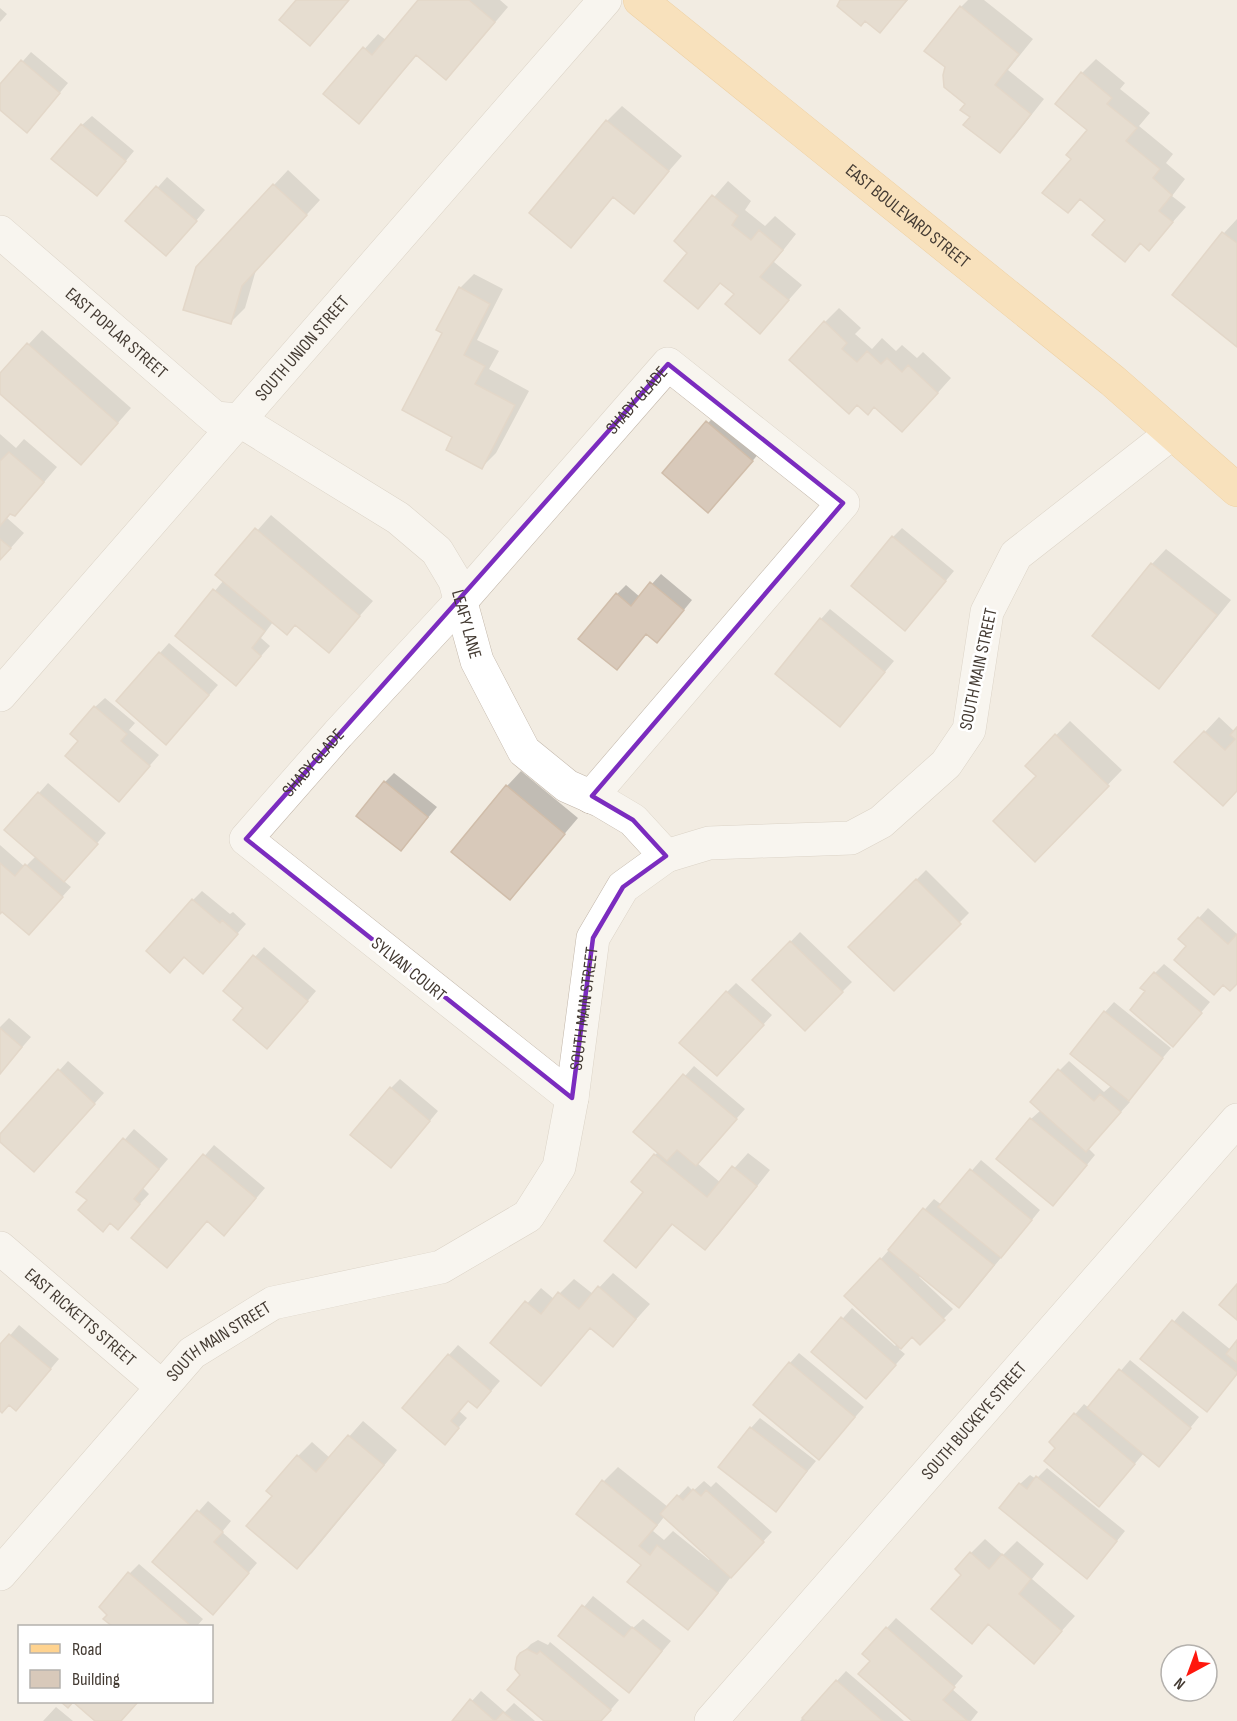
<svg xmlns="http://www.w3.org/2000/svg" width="1237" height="1721" viewBox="0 0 1237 1721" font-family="'Sofia Sans Condensed',sans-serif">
  <rect width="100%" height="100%" fill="#f2ece2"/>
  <!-- shadow -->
  <path fill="#0003" fill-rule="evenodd" d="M298,0H349L310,44Z
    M420,0H500L508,7L460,64L418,54L359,122L325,93L378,34L386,40Z
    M843,0H908L880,31Z
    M968,0H984L1033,39L1008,70L1044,99L1014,137L999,151L972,117L967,103L961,7Z
    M0,8L7,14L0,22Z
    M31,52L68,83L36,121L0,108V87Z
    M1096,59L1125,83L1120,89L1150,113L1139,126L1173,154L1166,163L1185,179L1172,196L1186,207L1149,249L1142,243L1125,260L1107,220L1073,159L1089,130L1082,73Z
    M622,106L682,156L633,212L614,196L571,246L531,213L607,121Z
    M92,116L134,151L106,185L82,125Z
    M288,170L320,200L256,270L245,308L230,323L197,268Z
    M167,177L205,210L176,245L128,221Z
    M728,181L751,201L745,210L765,226L775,216L796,234L774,262L802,285L760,332L736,294L721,282L698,307L689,253L676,241Z
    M1237,219V345L1174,295L1224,233Z
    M474,274L503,289L477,340L499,351L489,369L529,391L496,453L482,467L454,436L444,333L460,288Z
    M839,308L861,328L855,334L872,349L882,338L896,351L902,345L917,358L923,352L951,378L917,416L875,406L825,322Z
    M42,330L131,408L95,449L0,392V375Z
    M717,413L761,451L718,501L664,473Z
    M0,434L16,448L24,439L57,467L29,500L15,514L11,513L7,518L24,533L0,560Z
    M271,515L373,601L328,651L296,624L273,622L261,638L270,646L236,684L177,636L224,580L218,575Z
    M902,528L954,571L914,619L893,537Z
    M1166,549L1231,600L1173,672L1159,687L1094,636L1152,564Z
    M661,574L692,600L666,632L647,633L617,668V594L626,585L640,597Z
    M830,609L894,661L849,715L821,619Z
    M169,643L218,685L176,733L160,653Z
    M105,698L135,723L129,730L159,755L128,790L80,740L95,707Z
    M1219,717L1235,732L1237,730V791L1205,732Z
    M1070,721L1122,770L1049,846L1038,776L1027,765Z
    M521,771L578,818L510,898L453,851L507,786Z
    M394,773L437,807L401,850L385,782Z
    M48,783L106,833L64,881L71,887L38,924L2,911L0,913V845L25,867L36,856L6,830Z
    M926,870L969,913L894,989L850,947Z
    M202,891L230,914L233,912L246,924L212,962L193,900Z
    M1208,908L1237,934V982L1199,918Z
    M800,932L852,982L805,1029L754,980Z
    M264,947L316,991L277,1037L225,990Z
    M1164,964L1210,1002L1182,1035L1147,991L1155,973Z
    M736,983L772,1015L727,1065V992Z
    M1114,1002L1171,1048L1127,1100L1130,1102L1088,1148L1095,1155L1063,1194L1031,1119L1041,1110L1060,1070L1069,1061L1104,1092L1112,1085L1105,1012Z
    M9,1018L31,1037L0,1073V1027Z
    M68,1061L104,1093L43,1161L0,1140V1136Z
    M694,1066L745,1109L697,1163L721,1183L748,1153L770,1170L719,1234L705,1248L674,1223L636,1266L645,1192L655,1155L658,1152L635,1132Z
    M400,1079L438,1111L400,1157L391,1088Z
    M134,1129L168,1159L143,1188L149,1194L127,1218L89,1200L79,1192Z
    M214,1145L265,1188L234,1224L207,1220L134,1238Z
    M981,1160L1040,1210L969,1297L959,1306L921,1275L919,1277L953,1309L920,1343L912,1335L899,1349L905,1354L875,1388L813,1352L852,1308L895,1346L897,1344L881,1259L934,1199L942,1205Z
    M613,1273L650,1304L613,1345L591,1327L541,1384L492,1343L541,1288L554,1299L574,1279L593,1294Z
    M1183,1311L1231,1350L1237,1343V1374L1216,1400L1142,1359Z
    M19,1325L59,1359L25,1399L10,1403L0,1409V1347Z
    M458,1345L500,1381L486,1397L469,1400L459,1411L467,1418L445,1443L449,1355Z
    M799,1353L864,1407L828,1448L790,1363Z
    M1130,1360L1199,1417L1168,1455L1144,1453L1108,1495L1051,1442L1084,1404L1089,1408Z
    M760,1418L816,1461L776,1510L751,1428Z
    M363,1421L397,1450L312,1553L297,1567L274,1496L298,1456L312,1442L330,1458Z
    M618,1467L668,1507L688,1486L693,1491L704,1481L711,1487L716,1482L772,1532L730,1577H731L702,1614L688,1628L643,1565L604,1481ZM664,1517L711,1558L709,1560L673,1531L664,1540L653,1531Z
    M1047,1468L1125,1531L1096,1567L1020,1484L1030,1475L1036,1479Z
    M208,1501L231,1521L222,1532L257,1563L222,1603L154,1562Z
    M985,1539L1003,1555L1017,1541L1044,1564L1032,1579L1075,1616L1034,1662L990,1624L972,1642L963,1574L971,1553Z
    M139,1564L203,1619L197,1626H115L106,1619L129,1574Z
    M593,1596L633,1628L643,1619L671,1641L629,1691L560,1636Z
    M896,1618L963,1676L952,1689L978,1712L971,1721H914L872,1661L887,1628Z
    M538,1640L548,1645L550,1642L619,1700L601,1721H546L521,1675V1654L531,1644Z
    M846,1671L904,1721H800Z
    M481,1691L505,1712L514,1703L535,1721H454Z
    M75,1702H137L120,1721H98Z
    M56,1707L73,1721H43Z"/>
  <!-- building -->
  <path fill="#d8c9ba" stroke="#d0bdaa" stroke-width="1.5" d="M296,0H349L310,46L279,20Z
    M418,0H469L495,22L446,80L416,55L359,124L323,94L363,47L372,55Z
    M840,0H907L880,33L865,21L861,26L837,6Z
    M960,6L1019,54L995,85L1031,114L1000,153L963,125L970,117L960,110L965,104L944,87L943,75L945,67L924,51Z
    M21,60L60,93L27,133L0,110V84Z
    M1081,72L1112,98L1107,104L1137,128L1126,141L1160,169L1153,178L1172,195L1159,211L1173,222L1149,251L1140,243L1125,262L1092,235L1105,220L1080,199L1068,213L1042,193L1071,159L1066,155L1087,130L1055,104Z
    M606,120L669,171L634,214L613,197L571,248L529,213Z
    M81,124L126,161L97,196L51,159Z
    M273,184L307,215L242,286L231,324L183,310L196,267Z
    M156,186L197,221L166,256L125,221Z
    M712,195L738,216L732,225L751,240L759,230L783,250L760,277L789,300L760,334L725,304L734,294L720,283L698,309L664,281L687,253L674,241Z
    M1222,232L1237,243V347L1172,295Z
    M459,287L490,304L464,355L485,366L475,384L515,405L482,469L446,450L452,437L402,410L442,333L436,330Z
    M824,321L847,343L842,349L857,362L867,351L881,364L887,358L902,372L908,365L938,393L902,432L874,407L868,415L857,405L849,414L789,360Z
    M27,343L118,423L81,465L0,394V373Z
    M706,421L753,461L708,513L662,473Z
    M9,452L44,482L15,516L10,514L0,526V461Z
    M255,528L360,616L329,653L295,625L287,635L215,575Z
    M892,536L946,581L905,631L851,586Z
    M0,539L11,548L0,560Z
    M1151,563L1217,615L1159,689L1092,636Z
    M650,582L684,610L657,643L646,634L617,670L578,639L616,593L631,606Z
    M213,589L265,631L252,648L261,656L236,686L175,636Z
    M820,618L885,672L840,727L775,674Z
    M159,652L209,695L166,745L116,701Z
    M94,706L127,734L121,741L150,766L119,802L65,756L78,741L70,734Z
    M1237,727V791L1223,806L1174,762L1204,731L1225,750L1235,739L1230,735Z
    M1055,734L1109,786L1035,862L993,821L1036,776L1025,766Z
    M384,781L428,817L401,851L356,816Z
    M506,785L565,834L510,900L451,852Z
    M38,792L98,844L64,882L4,830Z
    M0,863L15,876L25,864L63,897L29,935L2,912L0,914Z
    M916,879L961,924L894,991L848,947Z
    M192,899L220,923L222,920L238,934L203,974L184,957L170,973L146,951Z
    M1198,917L1228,944L1237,934V984L1230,991L1223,985L1214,995L1174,960L1186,946L1178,939Z
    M790,941L843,992L805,1031L752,980Z
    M253,955L308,1001L267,1049L233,1020L243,1008L223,991Z
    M1154,972L1202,1013L1173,1047L1130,1010L1145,991L1140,988Z
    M726,991L764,1025L717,1076L679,1043Z
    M1104,1011L1163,1058L1129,1101L1070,1054Z
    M0,1028L22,1047L0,1074Z
    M58,1069L95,1104L34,1172L0,1142V1134Z
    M1058,1069L1094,1101L1100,1094L1121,1112L1086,1152L1030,1102Z
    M683,1074L737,1119L696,1166L677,1150L667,1161L633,1132Z
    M390,1087L430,1121L391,1168L350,1135Z
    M1030,1118L1087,1165L1053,1206L996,1159Z
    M123,1138L159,1169L134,1199L140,1204L118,1230L110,1223L103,1232L78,1210L87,1200L76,1192Z
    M203,1154L256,1198L224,1236L207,1221L167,1268L131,1238Z
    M654,1154L707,1197L732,1166L757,1186L705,1250L672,1224L636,1268L604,1241L643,1192L631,1182Z
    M970,1169L1032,1220L1001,1258L938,1207Z
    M923,1208L994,1265L959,1308L888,1250Z
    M880,1258L945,1320L920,1345L912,1337L901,1349L844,1296Z
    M1237,1284V1320L1219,1305Z
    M598,1286L636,1319L613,1347L590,1328L541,1386L490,1343L525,1301L541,1314L558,1292L579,1309Z
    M841,1317L896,1365L866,1399L811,1352Z
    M1172,1320L1237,1372V1374L1207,1412L1140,1359Z
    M9,1334L51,1369L16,1411L9,1405L2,1413L0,1411V1344Z
    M1237,1340V1363L1226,1354Z
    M448,1354L491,1391L477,1408L468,1401L451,1421L459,1428L445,1445L402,1408Z
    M789,1362L855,1417L819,1460L753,1405Z
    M1119,1369L1191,1428L1159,1467L1087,1408Z
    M1074,1413L1135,1464L1099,1507L1044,1461L1055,1448L1049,1442Z
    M750,1427L807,1471L776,1512L718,1467Z
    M348,1435L384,1465L297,1569L246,1526L272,1496L266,1491L297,1455L316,1472Z
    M1036,1476L1117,1541L1087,1579L999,1508L1019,1483L1027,1489Z
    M602,1480L657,1525L639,1546L650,1555L657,1545L718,1593L688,1630L627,1582L641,1565L576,1514Z
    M693,1489L701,1496L706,1490L764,1542L731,1578L660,1514L677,1495L683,1500Z
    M197,1510L223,1532L214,1542L249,1573L213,1615L152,1562Z
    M970,1552L989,1569L1002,1554L1031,1579L1019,1594L1062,1631L1034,1664L988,1624L972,1644L931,1609L961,1575L955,1569Z
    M128,1572L191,1626H112L103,1619L107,1615L99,1607Z
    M582,1605L624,1637L632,1627L662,1651L629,1693L558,1636Z
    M886,1627L955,1687L943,1700L968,1721H912L858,1674L870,1661L862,1654Z
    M527,1649L537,1654L540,1651L611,1710L601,1721H544L507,1690L520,1675L515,1669L517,1657L520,1653Z
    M836,1680L883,1721H805L802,1718Z
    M470,1699L495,1721L503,1712L514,1721H452Z
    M61,1702H138L121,1721H95L73,1702L68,1708Z"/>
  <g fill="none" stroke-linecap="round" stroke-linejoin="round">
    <defs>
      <g id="minor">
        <path id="s1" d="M0,232L215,418L239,420L398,518L437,551L455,581L477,661L524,751L567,786L601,801L633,820L666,856"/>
        <path id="s2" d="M0,695L605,0"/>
        <path id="s3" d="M572,1098L246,839L338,734L461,601L668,364L843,503L591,797"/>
        <path id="s4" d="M0,1248L162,1387"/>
        <path id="s5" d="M0,1574L192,1353L273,1303L441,1267L528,1216L559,1167L572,1098L593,938L623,887L666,856L709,843L851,838L881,822L946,764L969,730L987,612L1016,555L1172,433"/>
        <path id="s6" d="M711,1721L1237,1120"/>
      </g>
      <g id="major">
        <path id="s7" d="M640,0L1113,381L1237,490"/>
      </g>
    </defs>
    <!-- minor casing -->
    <use href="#minor" stroke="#c1b5a8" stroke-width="34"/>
    <!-- major casing -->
    <use href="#major" stroke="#eaaf59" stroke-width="34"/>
    <!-- minor -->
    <use href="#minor" stroke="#fff" stroke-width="33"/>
    <!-- major -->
    <use href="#major" stroke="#ffd38f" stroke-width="33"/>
  </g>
  <!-- marked area -->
  <path d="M0 0H1237V1721H0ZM668,364L843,503L592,796L633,820L666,856L623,887L593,938L572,1098L246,839Z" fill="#f2ece2" fill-opacity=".55" fill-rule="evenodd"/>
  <path fill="none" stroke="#7b2cbf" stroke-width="4.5" stroke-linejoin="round" d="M668,364L843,503L592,796L633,820L666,856L623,887L593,938L572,1098L246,839Z"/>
  <g text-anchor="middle" stroke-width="5" stroke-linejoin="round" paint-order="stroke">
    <!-- street labels -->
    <g font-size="18" fill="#443b33" stroke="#fff">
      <text dy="6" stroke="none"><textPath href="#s7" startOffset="344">EAST BOULEVARD STREET</textPath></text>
      <text dy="6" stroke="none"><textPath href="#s1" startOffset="154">EAST POPLAR STREET</textPath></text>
      <text dy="6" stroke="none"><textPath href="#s2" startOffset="460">SOUTH UNION STREET</textPath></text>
      <text dy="6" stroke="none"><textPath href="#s3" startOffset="1004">SHADY GLADE</textPath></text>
      <text dy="6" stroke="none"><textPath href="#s1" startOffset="626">LEAFY LANE</textPath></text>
      <text transform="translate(978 669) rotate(-78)" y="6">SOUTH MAIN STREET</text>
      <text dy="6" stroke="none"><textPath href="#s3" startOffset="518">SHADY GLADE</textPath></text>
      <text transform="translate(409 969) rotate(39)" y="6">SYLVAN COURT</text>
      <text dy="6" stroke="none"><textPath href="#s5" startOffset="879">SOUTH MAIN STREET</textPath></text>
      <text dy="6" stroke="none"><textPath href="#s4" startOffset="106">EAST RICKETTS STREET</textPath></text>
      <text dy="6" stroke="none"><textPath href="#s5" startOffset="321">SOUTH MAIN STREET</textPath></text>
      <text dy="6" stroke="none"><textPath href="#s6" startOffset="399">SOUTH BUCKEYE STREET</textPath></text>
    </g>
  </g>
  <!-- legend -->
  <rect x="18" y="1625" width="195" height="78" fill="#ffffff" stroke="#b4b1ad" stroke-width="1.5"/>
  <rect x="30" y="1644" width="30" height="9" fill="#ffd38f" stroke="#b4b1ad" stroke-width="1.5"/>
  <text x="72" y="1655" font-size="18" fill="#443b33">Road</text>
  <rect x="30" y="1670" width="30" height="18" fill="#d8c9ba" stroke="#b4b1ad" stroke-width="1.5"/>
  <text x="72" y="1685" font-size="18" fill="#443b33">Building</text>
  <!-- north arrow -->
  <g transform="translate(1189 1673) rotate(221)"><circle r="28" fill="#ffffff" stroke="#b4b1ad" stroke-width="1.5"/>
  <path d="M0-4.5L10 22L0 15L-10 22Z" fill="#ff170d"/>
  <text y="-9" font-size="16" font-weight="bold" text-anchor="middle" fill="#443b33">N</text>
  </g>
</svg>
